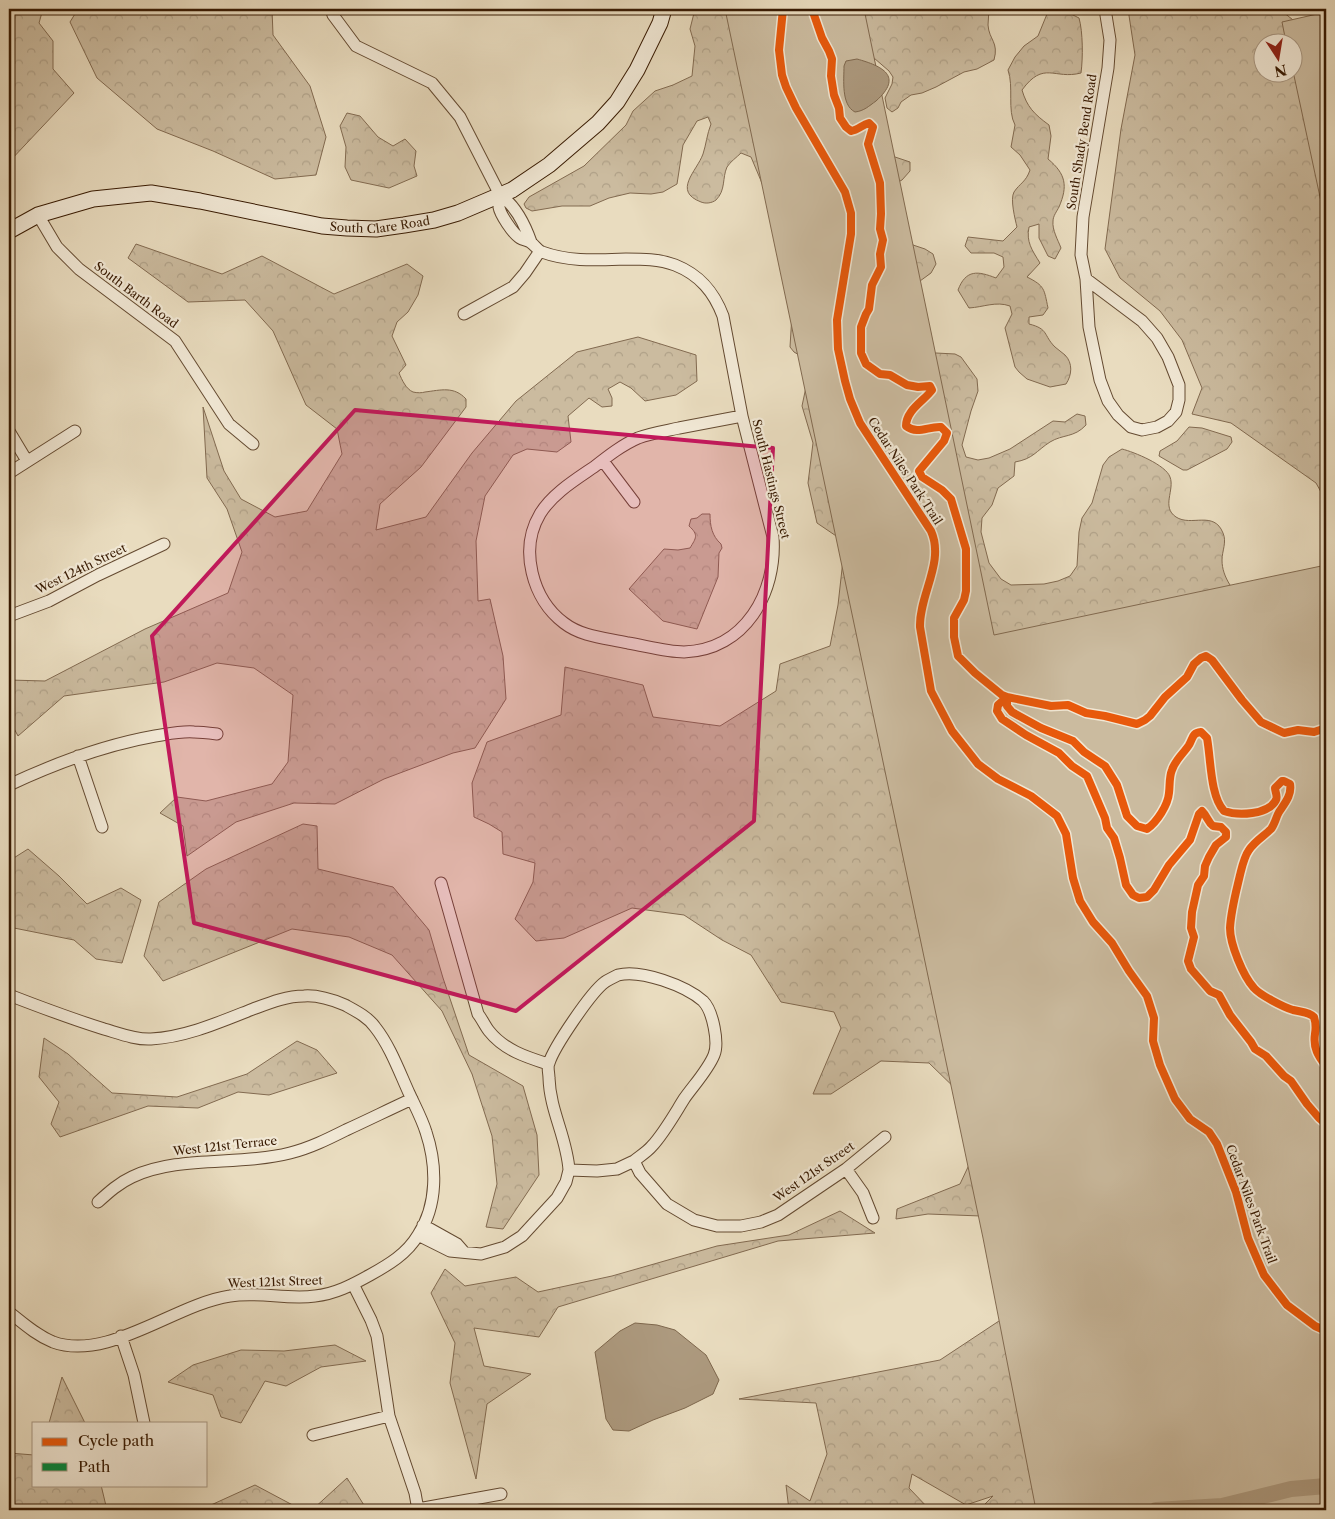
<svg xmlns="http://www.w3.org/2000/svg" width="1335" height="1519" viewBox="0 0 1335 1519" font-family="'Libre Caslon Text',serif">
  <defs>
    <pattern id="forest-crowns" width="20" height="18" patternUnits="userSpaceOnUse" patternTransform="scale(1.25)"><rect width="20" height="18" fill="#cbbb9f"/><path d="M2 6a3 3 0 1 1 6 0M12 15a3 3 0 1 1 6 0" fill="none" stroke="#afa087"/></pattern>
  </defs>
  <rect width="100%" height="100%" fill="#e9dcbf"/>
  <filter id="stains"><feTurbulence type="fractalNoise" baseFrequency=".004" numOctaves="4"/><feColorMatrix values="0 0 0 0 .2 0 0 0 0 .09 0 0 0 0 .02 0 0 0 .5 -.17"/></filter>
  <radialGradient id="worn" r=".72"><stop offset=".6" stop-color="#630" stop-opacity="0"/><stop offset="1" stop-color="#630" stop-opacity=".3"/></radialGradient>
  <!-- forest -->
  <path fill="url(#forest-crowns)" stroke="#826a50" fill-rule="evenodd" d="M9,9H43L39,23L53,41V69L74,93L9,162Z
    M78,9H272L273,35L310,86L326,137L316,175L275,179L213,151L157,129L97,78L70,22Z
    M695,9H989C989,14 988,20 988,25C989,40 999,42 994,60L977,69L964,72L936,87L922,93L911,95L901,102L898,108L892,112L887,108L885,98L892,84L893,77L889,71L874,58L886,154L910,162V171L902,180L894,184L904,234L913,245L925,249L933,254L936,264L931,273L920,281L799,355L794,352L790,347L792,314L764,188L751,157L741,153C737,157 730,162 727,167C722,178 726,190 716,200C712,203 706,204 701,202C672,191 697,171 703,154C706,145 707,134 711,124L708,117L697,121L683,145L677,184L663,192L651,194L630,193L609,198L590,206H562L532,211L526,208L524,204L529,197L584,166L626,125L633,111L655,91L673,85L692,76L695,46L690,29Z
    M1046,9H1067L1065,11L1079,18C1083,32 1083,58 1081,73C1054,80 1044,60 1022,90C1027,107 1034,114 1049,125L1051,136L1048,159C1066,174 1068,186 1059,207C1057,211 1053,216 1053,221C1052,230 1058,240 1061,248L1055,259L1048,256L1039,238V224L1029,227C1026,242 1032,250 1040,263L1027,277C1045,286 1044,289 1048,308L1043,315L1029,317V324C1049,329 1043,335 1055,347C1058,350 1062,352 1065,355C1073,363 1072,375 1066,384L1050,387L1027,379L1019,372L1015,367L1005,328L1012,314L1010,306C996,301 984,307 969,308L958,290C966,269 978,271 996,278L1004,267L1003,257L994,253H971L965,246L968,237L1003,241L1017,227C1015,219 1010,199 1014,192C1020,183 1026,182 1030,170L1020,155L1011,147L1015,125C1007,110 1014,87 1008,70L1015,57L1024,46L1038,36L1047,14Z
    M1128,9H1283V12L1302,27L1326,19V501L1316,483L1231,423L1192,414L1202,388L1182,340L1160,311L1120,278L1105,249L1121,129L1135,55ZM1262,42H1292V72H1262Z
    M347,113L360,116L378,137L393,146L405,139L416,151L414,166L417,176L389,188L351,180L345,167L346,147L340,126Z
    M136,244L222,274L262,256L334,294L407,264L423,276L418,295L408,312L397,322L392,336L406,365L399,373C402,380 406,389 413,392C417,393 422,393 425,392C441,390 454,386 466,399V407L421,467L380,504L376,530L426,517L472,453L516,401L577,352L638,337L696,355L697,381L676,395L645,401L631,388L620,382L608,389L612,398V406L602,407L589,398L568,416L571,442L557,452L527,449L513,455L485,496L476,541L478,601L490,599L503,656L506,699L475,748L453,753L384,779L335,804L294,803L236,822L187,856L183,826L160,813L177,797L206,801L272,784L288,762L293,695L254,668L217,663L164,682L64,696L18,736L9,719V680L45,681L145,629L228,593L242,552L227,509L207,478L203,407L224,471L241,499L275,517L307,511L342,454L337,429L306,405L273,331L245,300L188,302L128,258Z
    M936,353L955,354L961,357L977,379L978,391L971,411L962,445L966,457L978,460L989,458L1010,449L1053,421L1065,422L1077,414L1085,416L1086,425C1074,438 1063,434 1050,442C1036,451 1033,459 1015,462L1014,476L998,488L992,505L982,518L981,532L989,563L1001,579L1011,585L1044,584L1058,581L1070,576L1077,566L1079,532L1082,518L1092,503L1103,465L1109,457L1122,449C1134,452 1166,465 1170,477C1175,490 1161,507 1176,517C1191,527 1214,510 1223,533C1227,542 1222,551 1222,560C1222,569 1225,577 1230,585L1121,1510H979L993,1496L966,1505L912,1474L909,1488L930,1510H789L786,1485L810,1501L827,1454L816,1403L739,1399L940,1360L1002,1319L981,1216L928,1214L896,1219L897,1209L960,1184L976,1150L964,1097L929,1063L881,1061L831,1094H813L841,1028L834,1012L781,1002L751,955L722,940L684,915L632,908L564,938L536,941L515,919L533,882L535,863L503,854L502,832L489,824L474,817L472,783L487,742L561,715L565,667L643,685L653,717L720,726L776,691L780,664L830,646L838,605L845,542L817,523L808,483L813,443L802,406L810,368L912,354Z
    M1189,427L1202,428L1231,437L1232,442L1227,449L1187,470H1183L1159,456L1160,451L1177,441Z
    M702,514H710C710,526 712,536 721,544L722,548L719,553L718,577L697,629L663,621L629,589L664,549L678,550L690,548C696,538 699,535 689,526L691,519L697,518Z
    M303,824L317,826L318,869L393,887L429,930L443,978L469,1055L523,1086L537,1135L539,1175L503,1229L486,1227L497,1184L492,1136L472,1074L442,1011L392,955L349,937L292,929L163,981L144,956L159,902L206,869Z
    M28,849L59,876L87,904L121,888L141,900L122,963L96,959L74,940L9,927V861Z
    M44,1038L68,1054L112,1093L177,1097L247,1074L297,1041L317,1050L337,1073L269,1095L238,1092L198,1108L148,1106L60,1137L51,1124L59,1102L39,1077Z
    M840,1211L875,1233L778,1241L558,1307L539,1337L474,1328L484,1366L531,1374L487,1404L476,1479L450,1383L455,1343L431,1293L445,1269L465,1286L516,1277L538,1292L612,1276L717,1246L789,1235Z
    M335,1345L366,1361L321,1367L286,1386L265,1381L241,1423L221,1417L213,1395L168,1382L193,1365L241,1350L284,1351Z
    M62,1377L85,1423H49Z
    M9,1453L34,1455V1485H101L107,1510H9Z
    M347,1478L367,1510H312Z
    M255,1485L302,1510H200Z"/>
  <!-- green -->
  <path fill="#cbbb9f" stroke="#826a50" d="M725,9H864L994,635L1326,565V1510H1036L983,1238Z
    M1326,12V225L1293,71L1292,42H1286L1282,22Z"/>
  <!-- water -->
  <path fill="#ad9a7f" stroke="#7e674d" d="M857,59C882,66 904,76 876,101C869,106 864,111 855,112C841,105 844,80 844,66L846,61Z
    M635,1323L657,1325L675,1330L706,1355L719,1380L713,1394L685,1408L653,1420L629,1431L613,1430L606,1419L595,1352L620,1331Z"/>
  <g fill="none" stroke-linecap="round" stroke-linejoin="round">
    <!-- river -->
    <path stroke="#ad9a7f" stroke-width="16" d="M1156,1510L1222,1506L1291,1489L1326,1486"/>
    <defs>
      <path id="street" d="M331,9L333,15L356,46L432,83L460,117L500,195C515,205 525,225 531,242
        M500,195C500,199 499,203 499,207C500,214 513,234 520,238C523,240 527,240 530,242C535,245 537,250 542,252C569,262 597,260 626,259C642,259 659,259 675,265C700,275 714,292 723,316L742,416L773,537C777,593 745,650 684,652C666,652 646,646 628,643C606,638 582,637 564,623C532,599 519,549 540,514C552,494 575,480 594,467C608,456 622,445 638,438C651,433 665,431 679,428C700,424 721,420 742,416
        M38,215L57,247L79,269L175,341L229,424L253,444
        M1086,279L1142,321L1157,338L1168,357L1179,385V400L1176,412L1168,421L1157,427L1142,430L1131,427L1118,415L1108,401L1100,380L1089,327L1086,279L1081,255L1083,217L1108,68L1110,40L1105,9
        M464,314L513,287L525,273L540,251
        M9,431L27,461
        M603,461L634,502
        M9,473L75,431
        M9,616L49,601L98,575L164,544
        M78,756L102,827
        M9,785C56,763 104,745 155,736C168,734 181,731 194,732C201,732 209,733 217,734
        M441,883L478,1014C482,1019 485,1026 489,1031C504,1050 526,1057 548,1064
        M9,995C40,1007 72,1019 104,1029C118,1033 136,1040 151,1039C186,1037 220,1022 253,1009C269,1003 286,996 304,996C317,995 333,1000 345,1005C356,1011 368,1017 375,1027C390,1046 399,1071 409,1093C415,1106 422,1119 426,1132C437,1165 438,1205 418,1235C407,1254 388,1265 370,1275C352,1285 335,1294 315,1296C287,1300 258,1291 230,1296C175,1304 108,1362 53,1342C36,1335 23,1323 9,1312
        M846,1169L863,1193L873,1218
        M569,1170C567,1138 550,1111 549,1078C549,1073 547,1067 549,1063C554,1047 591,992 605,982C608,980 614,977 618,975C641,969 686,986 703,1001C713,1011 719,1043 714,1055C708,1070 693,1086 684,1099C674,1115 664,1133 652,1146C647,1152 640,1156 634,1161
        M98,1202C109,1192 119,1183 132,1177C178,1155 239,1166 290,1153C310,1148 328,1139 346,1130C368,1120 390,1109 412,1099
        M423,1225L457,1244L464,1252
        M418,1235L450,1251L481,1254L505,1247L522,1236L557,1198L566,1182L569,1170L597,1171L617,1169L634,1161L640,1173L667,1204L694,1220L717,1226H741L761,1222L778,1215L846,1169L885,1137
        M353,1284L371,1320L377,1336L389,1416L415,1493L418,1510
        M121,1336L134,1375L144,1423
        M313,1435L389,1416
        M418,1509L501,1494"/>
      <g id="secondary">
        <path id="s1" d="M9,231L38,215L93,199L151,193L200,201L322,226L347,228L376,229L404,225L434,220L458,213L512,190L549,165L598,123L617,102L637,70L660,23L664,9"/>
      </g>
    </defs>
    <!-- street casing -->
    <use href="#street" stroke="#644a31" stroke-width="13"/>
    <!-- secondary casing -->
    <use href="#secondary" stroke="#381a02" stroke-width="17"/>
    <!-- street -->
    <use href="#street" stroke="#f1e8d5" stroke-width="11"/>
    <!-- secondary -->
    <use href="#secondary" stroke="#f1e8d5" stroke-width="15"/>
    <!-- quiet -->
    <path stroke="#00873e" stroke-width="6" stroke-dasharray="12 6" stroke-linecap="butt" d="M1326,835V845
      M1326,863L1325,868L1326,877"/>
    <defs>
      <path id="cycleway" d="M783,9L779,50L782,75L786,87L796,108L845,192L851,213V234L837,320L838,349L845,381L850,399L860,423L931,531C945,562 919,595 920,627L931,691L952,731L978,764L998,779L1031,796L1057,816L1066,834L1073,878L1080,901L1093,922L1112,943L1129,971L1147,996L1154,1018L1153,1041L1160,1065L1175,1099L1190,1119L1209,1132L1217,1144L1236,1192L1248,1238L1264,1275L1287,1305L1315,1326L1326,1331
        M812,9L822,38L829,51L832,59L831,76L834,95L839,108L840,118L846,127L851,131C858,130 862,125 869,123L873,127L868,144L880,183L881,214L880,229L883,240L880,254L881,267L872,285L869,309L866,314L861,327V353L866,364L880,374L890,375L907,385L918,387L930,386L932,390C924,401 906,410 906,426C918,435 928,426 941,427L947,433L944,441L919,471L922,477L942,490L951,499L966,549V591L964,600L954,618V637L958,656L975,673L1002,695L1007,697L1051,706L1068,705L1086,713L1105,716L1137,724L1145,720L1150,716L1165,697L1187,677L1194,664L1201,658L1206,656L1212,660L1242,700L1261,722L1284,733L1298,730L1314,732L1326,728
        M1007,697V706L1012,712L1041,728L1073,741L1084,752L1105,766L1117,785L1127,816L1137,826L1147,829C1157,822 1168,805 1169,793C1170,785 1169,777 1172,770C1175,760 1184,753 1189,745C1193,738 1192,733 1201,732L1207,738C1211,759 1210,796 1224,811C1238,816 1268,815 1276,800C1278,796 1275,792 1275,788L1282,781H1284L1290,784C1292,795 1285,803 1279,812C1276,817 1275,824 1271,829C1264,836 1255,841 1249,850C1244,857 1242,867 1240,875C1236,892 1231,910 1230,928C1230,944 1243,976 1254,988C1260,995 1283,1007 1293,1010C1301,1012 1309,1012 1314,1017C1316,1023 1316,1028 1315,1034C1313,1048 1318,1056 1326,1066
        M1007,697L998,705L997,711L1002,719L1026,735L1059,753L1072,766L1087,776L1105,818L1107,828L1114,838L1120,858L1126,885L1133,895L1139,898L1147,897L1154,890L1169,865L1190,840L1199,814L1202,811C1207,816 1208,822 1213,826L1221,827L1226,832V837L1216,845L1209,857L1205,866L1204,876L1198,885L1192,912L1191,928L1194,937L1188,961L1191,969L1210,991L1219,995L1230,1015L1251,1042L1255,1049L1266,1056L1284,1076L1291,1081L1307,1104L1319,1118L1326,1124"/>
    </defs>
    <!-- cycleway casing -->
    <use href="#cycleway" stroke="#f1e8d5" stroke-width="11"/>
    <!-- cycleway -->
    <use href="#cycleway" stroke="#e8590c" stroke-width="8"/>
  </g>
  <!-- marked area -->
  <path fill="#c2185b" fill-opacity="0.2" stroke="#c2185b" stroke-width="4" stroke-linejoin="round" d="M355,410L773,448L754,821L516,1011L194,923L152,636Z"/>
  <g text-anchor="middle" stroke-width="4.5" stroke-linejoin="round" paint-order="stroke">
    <!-- street labels -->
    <g font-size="12" fill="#381a02" stroke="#f1e8d5">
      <text transform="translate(1082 142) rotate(-81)" y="4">South Shady Bend Road</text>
      <text dy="4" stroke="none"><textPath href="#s1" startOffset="381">South Clare Road</textPath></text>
      <text transform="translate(136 295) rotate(37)" y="4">South Barth Road</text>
      <text transform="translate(905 471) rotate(57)" y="4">Cedar Niles Park Trail</text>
      <text transform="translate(771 479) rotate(76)" y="4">South Hastings Street</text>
      <text transform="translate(81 569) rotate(-26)" y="4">West 124th Street</text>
      <text transform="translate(225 1146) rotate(-6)" y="4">West 121st Terrace</text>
      <text transform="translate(814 1172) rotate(-35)" y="4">West 121st Street</text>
      <text transform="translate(1251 1204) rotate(70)" y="4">Cedar Niles Park Trail</text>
      <text transform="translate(275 1282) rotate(-2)" y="4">West 121st Street</text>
    </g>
  </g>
  <!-- margin -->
  <rect width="1335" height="1519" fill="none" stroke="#e9dcbf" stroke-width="30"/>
  <rect x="10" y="10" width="1315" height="1499" fill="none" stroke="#381a02" stroke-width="2.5"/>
  <rect x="15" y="15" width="1305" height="1489" fill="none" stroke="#381a02"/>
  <!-- legend -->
  <rect x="32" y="1422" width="175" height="65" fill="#f1e8d5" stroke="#a79681"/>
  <rect x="42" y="1438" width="25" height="8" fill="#e8590c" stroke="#a79681"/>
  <text x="78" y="1446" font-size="15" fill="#381a02">Cycle path</text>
  <rect x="42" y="1463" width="25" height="8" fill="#00873e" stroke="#a79681"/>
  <text x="78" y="1472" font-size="15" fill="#381a02">Path</text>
  <!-- north arrow -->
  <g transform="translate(1278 58) rotate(168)"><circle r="24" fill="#f1e8d5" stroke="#a79681"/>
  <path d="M0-4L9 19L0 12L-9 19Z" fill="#8f2418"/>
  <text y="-8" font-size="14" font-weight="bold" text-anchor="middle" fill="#381a02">N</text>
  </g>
  <rect width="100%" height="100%" filter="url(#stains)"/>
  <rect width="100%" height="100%" fill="url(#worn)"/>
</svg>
